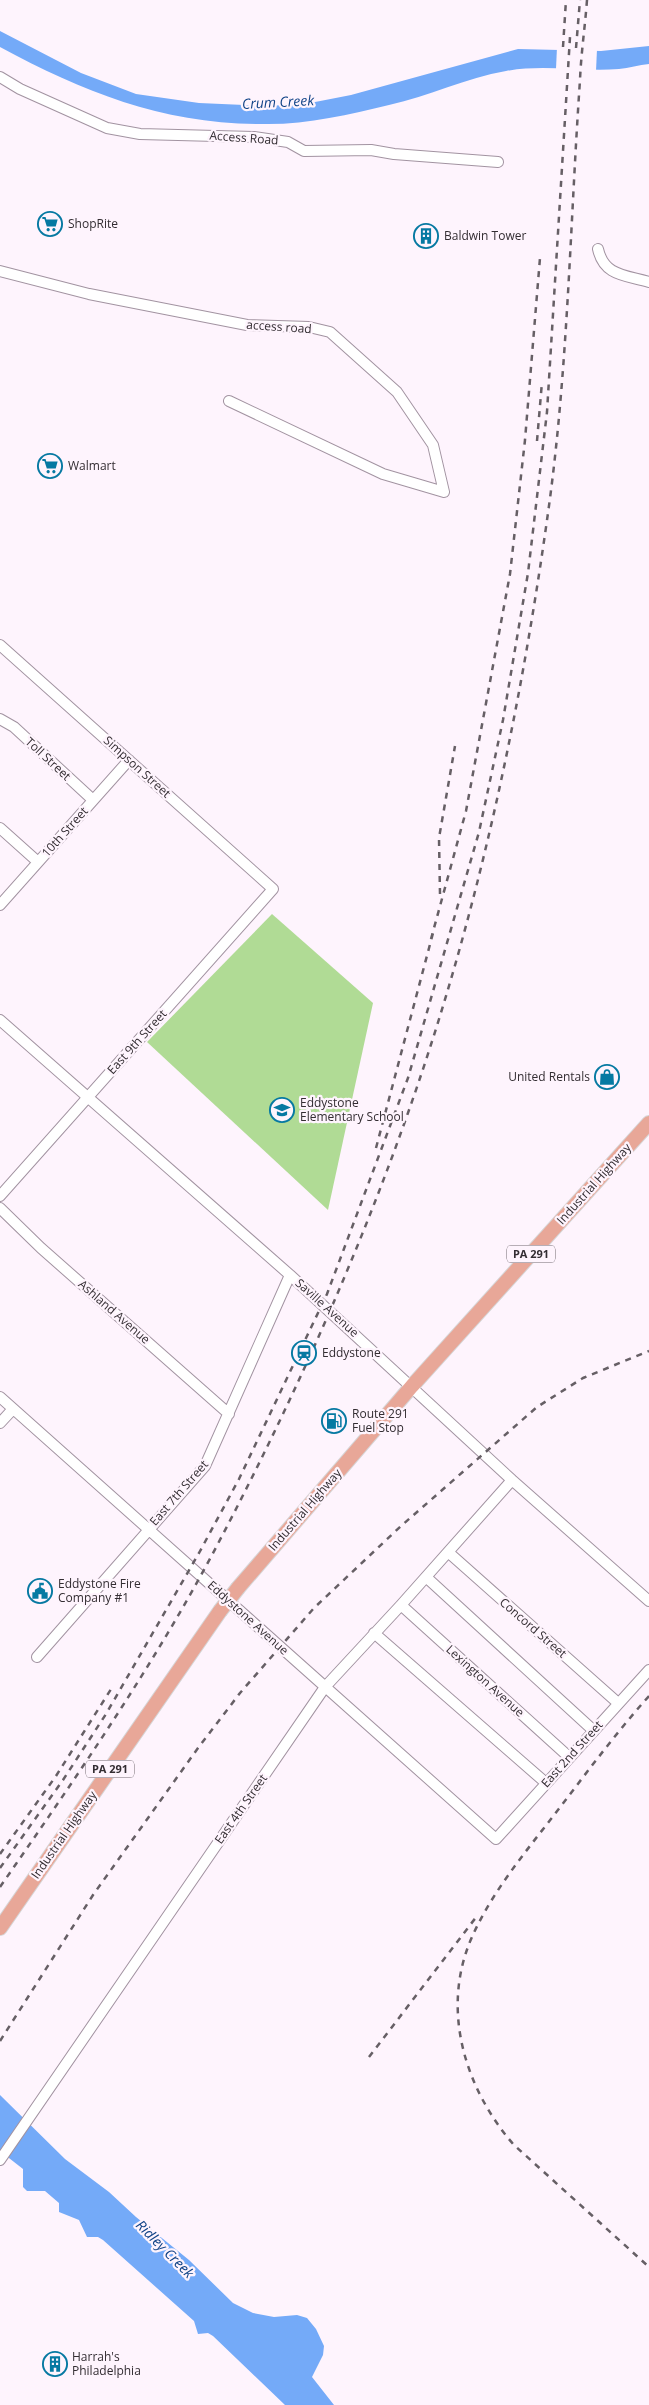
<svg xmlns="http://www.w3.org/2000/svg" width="649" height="2405" viewBox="0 0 649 2405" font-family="'Open Sans',sans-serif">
  <rect width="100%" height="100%" fill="#fef4fd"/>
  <!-- green -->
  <path fill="#b0db95" d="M272,914L373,1003L328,1210L147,1042Z"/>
  <!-- water -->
  <path fill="#74aaf8" d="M0,31L81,73L136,94L199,103L269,106L310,103L351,95L518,49L601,51L649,46V64C639,65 629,68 619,69C581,72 544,64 506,71C466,78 429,96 389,105C348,115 305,125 262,124C164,124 85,93 0,47Z
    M0,2095L65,2159L109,2192L136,2217L189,2260L233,2303L253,2313L274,2317L297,2315L307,2318L316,2329L324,2346L323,2355L312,2377L334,2405H285L213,2336L208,2333L198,2334L194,2321L103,2240L98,2237H87L79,2220L59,2212V2203L45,2191H27L23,2187V2169L0,2151Z"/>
  <!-- pier -->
  <path fill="#fef4fd" d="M557,47L597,49L596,71L556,69Z"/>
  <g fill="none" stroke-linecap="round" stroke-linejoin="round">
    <defs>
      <path id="minor" d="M0,77L20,89L107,128L140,134L254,137L288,142L304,151L371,150L394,154L498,162
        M598,249C604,276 625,275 649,282
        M0,271L89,294L247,325L309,327L330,332L397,392L433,445L444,492L383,474L229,401
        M0,645L273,889L0,1196
        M0,719L14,727L93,800
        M0,828L38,862
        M0,905L129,760
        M0,1020L290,1275L512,1480L649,1601
        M0,1208L41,1248L229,1414
        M0,1397L496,1839L649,1670
        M0,1423L13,1409
        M448,1552L618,1703
        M426,1577L594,1731
        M401,1605L569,1757
        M374,1633L546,1783
        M37,1657L205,1466L290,1275
        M0,2160L325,1687L401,1605L512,1480"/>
      <path id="major" d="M238,1588L412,1386L649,1123
        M0,1928L220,1611"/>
    </defs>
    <!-- minor casing -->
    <use href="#minor" stroke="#a293a1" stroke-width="12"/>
    <!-- major casing -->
    <use href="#major" stroke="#d6d5d6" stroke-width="16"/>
    <!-- minor -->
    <use href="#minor" stroke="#fff" stroke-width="10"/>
    <!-- major -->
    <use href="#major" stroke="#e8a798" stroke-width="14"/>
    <!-- rail -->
    <path stroke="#665f65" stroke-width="2.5" stroke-dasharray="6 6" stroke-linecap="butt" d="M563,47L566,0
      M576,48L580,0
      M537,441L542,382
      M440,894L439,838L455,746
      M431,939L466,811L510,574L525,440L540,258
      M376,1148L433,933
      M649,1696C615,1734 585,1775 554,1815C524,1854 492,1892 472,1937C440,2009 465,2089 514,2145L649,2267
      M0,1854L56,1776L113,1686
      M0,1868L63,1780L106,1714L199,1553L239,1479L327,1294L408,1078L479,832L503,720L528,573L547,412L570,37
      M0,1887C75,1779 150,1671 212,1555C292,1404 363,1246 418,1084C481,898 521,707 548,513C568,370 570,225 580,80C581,54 585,27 587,0
      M0,2041L93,1895L198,1748L240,1693L314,1608L401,1526L537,1407L583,1378L649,1351
      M369,2057L477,1916"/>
    <defs>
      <path id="major-bridge" d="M220,1611L238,1588"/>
    </defs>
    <!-- major-bridge casing -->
    <use href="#major-bridge" stroke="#d6d5d6" stroke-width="16" stroke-linecap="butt"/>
    <!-- major-bridge -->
    <use href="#major-bridge" stroke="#e8a798" stroke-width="14"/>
  </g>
  <!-- icons -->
  <defs>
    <symbol id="supermarket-ring" viewBox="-11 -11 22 22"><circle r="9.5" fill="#fef4fd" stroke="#0679a2" stroke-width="1.5"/><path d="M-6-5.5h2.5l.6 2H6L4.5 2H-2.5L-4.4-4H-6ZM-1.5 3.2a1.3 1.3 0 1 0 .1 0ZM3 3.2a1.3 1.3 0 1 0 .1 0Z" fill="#0679a2"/></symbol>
    <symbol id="building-ring" viewBox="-11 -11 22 22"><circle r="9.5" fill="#fef4fd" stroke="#0679a2" stroke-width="1.5"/><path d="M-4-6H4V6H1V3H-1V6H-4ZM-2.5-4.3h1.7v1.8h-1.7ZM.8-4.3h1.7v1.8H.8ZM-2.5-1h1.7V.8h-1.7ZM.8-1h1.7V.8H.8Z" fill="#0679a2"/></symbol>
    <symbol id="shop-ring" viewBox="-11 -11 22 22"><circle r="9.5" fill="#fef4fd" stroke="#0679a2" stroke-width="1.5"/><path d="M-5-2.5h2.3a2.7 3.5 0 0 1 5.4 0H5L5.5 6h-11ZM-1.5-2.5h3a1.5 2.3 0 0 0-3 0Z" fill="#0679a2"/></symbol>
    <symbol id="school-ring" viewBox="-11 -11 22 22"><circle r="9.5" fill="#fef4fd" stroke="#0679a2" stroke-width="1.5"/><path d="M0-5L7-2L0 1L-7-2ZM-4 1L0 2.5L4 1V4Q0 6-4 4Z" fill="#0679a2"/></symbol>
    <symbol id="station-ring" viewBox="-11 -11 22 22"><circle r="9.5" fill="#fef4fd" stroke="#0679a2" stroke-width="1.5"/><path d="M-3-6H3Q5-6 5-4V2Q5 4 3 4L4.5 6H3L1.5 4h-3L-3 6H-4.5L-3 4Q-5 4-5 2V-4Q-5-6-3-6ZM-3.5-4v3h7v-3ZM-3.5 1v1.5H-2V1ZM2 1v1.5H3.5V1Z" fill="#0679a2"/></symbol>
    <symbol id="fuel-ring" viewBox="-11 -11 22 22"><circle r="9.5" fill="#fef4fd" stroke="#0679a2" stroke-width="1.5"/><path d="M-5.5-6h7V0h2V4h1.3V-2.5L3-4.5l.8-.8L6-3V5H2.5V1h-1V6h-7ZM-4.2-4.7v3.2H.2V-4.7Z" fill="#0679a2"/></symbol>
    <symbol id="civic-ring" viewBox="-11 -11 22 22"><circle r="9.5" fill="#fef4fd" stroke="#0679a2" stroke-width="1.5"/><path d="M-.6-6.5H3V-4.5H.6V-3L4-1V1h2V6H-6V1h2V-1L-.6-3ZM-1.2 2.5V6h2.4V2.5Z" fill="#0679a2"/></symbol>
  </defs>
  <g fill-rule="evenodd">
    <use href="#supermarket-ring" x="36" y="210" width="28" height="28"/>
    <use href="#building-ring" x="412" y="222" width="28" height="28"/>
    <use href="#supermarket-ring" x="36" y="452" width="28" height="28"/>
    <use href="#shop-ring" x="593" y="1063" width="28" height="28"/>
    <use href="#school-ring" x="268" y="1096" width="28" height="28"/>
    <use href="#station-ring" x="290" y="1339" width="28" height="28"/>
    <use href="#fuel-ring" x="320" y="1407" width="28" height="28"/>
    <use href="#civic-ring" x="26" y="1577" width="28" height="28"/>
    <use href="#building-ring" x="41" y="2350" width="28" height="28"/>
  </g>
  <g text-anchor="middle" stroke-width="4.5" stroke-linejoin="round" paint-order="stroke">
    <!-- shield labels -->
    <g fill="#fef4fd" stroke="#70696f" stroke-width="1">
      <rect x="507" y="1245.5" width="48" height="17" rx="4"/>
      <rect x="86" y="1760.5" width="48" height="17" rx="4"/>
    </g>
    <g font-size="11" font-weight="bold" fill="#332d32">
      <text x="531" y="1258">PA 291</text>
      <text x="110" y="1773">PA 291</text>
    </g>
    <!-- street labels -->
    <g font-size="12" fill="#332d32" stroke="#fef4fd">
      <text transform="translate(244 138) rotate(4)" y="4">Access Road</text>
      <text transform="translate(279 327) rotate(4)" y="4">access road</text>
      <text transform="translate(48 759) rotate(43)" y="4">Toll Street</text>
      <text transform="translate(137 767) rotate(42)" y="4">Simpson Street</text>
      <text transform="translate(65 832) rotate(-48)" y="4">10th Street</text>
      <text transform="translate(137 1042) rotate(-48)" y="4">East 9th Street</text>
      <text transform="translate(594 1184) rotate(-48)" y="4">Industrial Highway</text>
      <text transform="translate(327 1308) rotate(42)" y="4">Saville Avenue</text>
      <text transform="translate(114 1312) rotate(41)" y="4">Ashland Avenue</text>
      <text transform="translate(179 1493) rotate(-49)" y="4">East 7th Street</text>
      <text transform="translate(305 1510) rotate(-49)" y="4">Industrial Highway</text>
      <text transform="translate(248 1618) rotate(42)" y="4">Eddystone Avenue</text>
      <text transform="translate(533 1628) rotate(41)" y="4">Concord Street</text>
      <text transform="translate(485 1681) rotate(42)" y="4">Lexington Avenue</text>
      <text transform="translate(572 1754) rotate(-48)" y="4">East 2nd Street</text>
      <text transform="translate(241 1809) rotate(-55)" y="4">East 4th Street</text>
      <text transform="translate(64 1835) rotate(-55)" y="4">Industrial Highway</text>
    </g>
    <!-- poi labels -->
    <g font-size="12" fill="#332d32" stroke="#fef4fd" text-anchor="start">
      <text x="68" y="228">ShopRite</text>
      <text x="444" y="240">Baldwin Tower</text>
      <text x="68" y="470">Walmart</text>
      <text x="590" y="1081" text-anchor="end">United Rentals</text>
      <text x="300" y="1107">Eddystone<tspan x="300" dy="14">Elementary School</tspan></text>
      <text x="322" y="1357">Eddystone</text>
      <text x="352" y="1418">Route 291<tspan x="352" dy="14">Fuel Stop</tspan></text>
      <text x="58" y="1588">Eddystone Fire<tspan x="58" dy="14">Company #1</tspan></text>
      <text x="72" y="2361">Harrah's<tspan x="72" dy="14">Philadelphia</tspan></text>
    </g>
    <!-- water labels -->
    <g font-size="14" font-style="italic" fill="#0f4286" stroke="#fef4fd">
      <text transform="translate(278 102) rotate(-3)" y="5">Crum Creek</text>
      <text transform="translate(165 2249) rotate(45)" y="5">Ridley Creek</text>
    </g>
  </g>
</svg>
